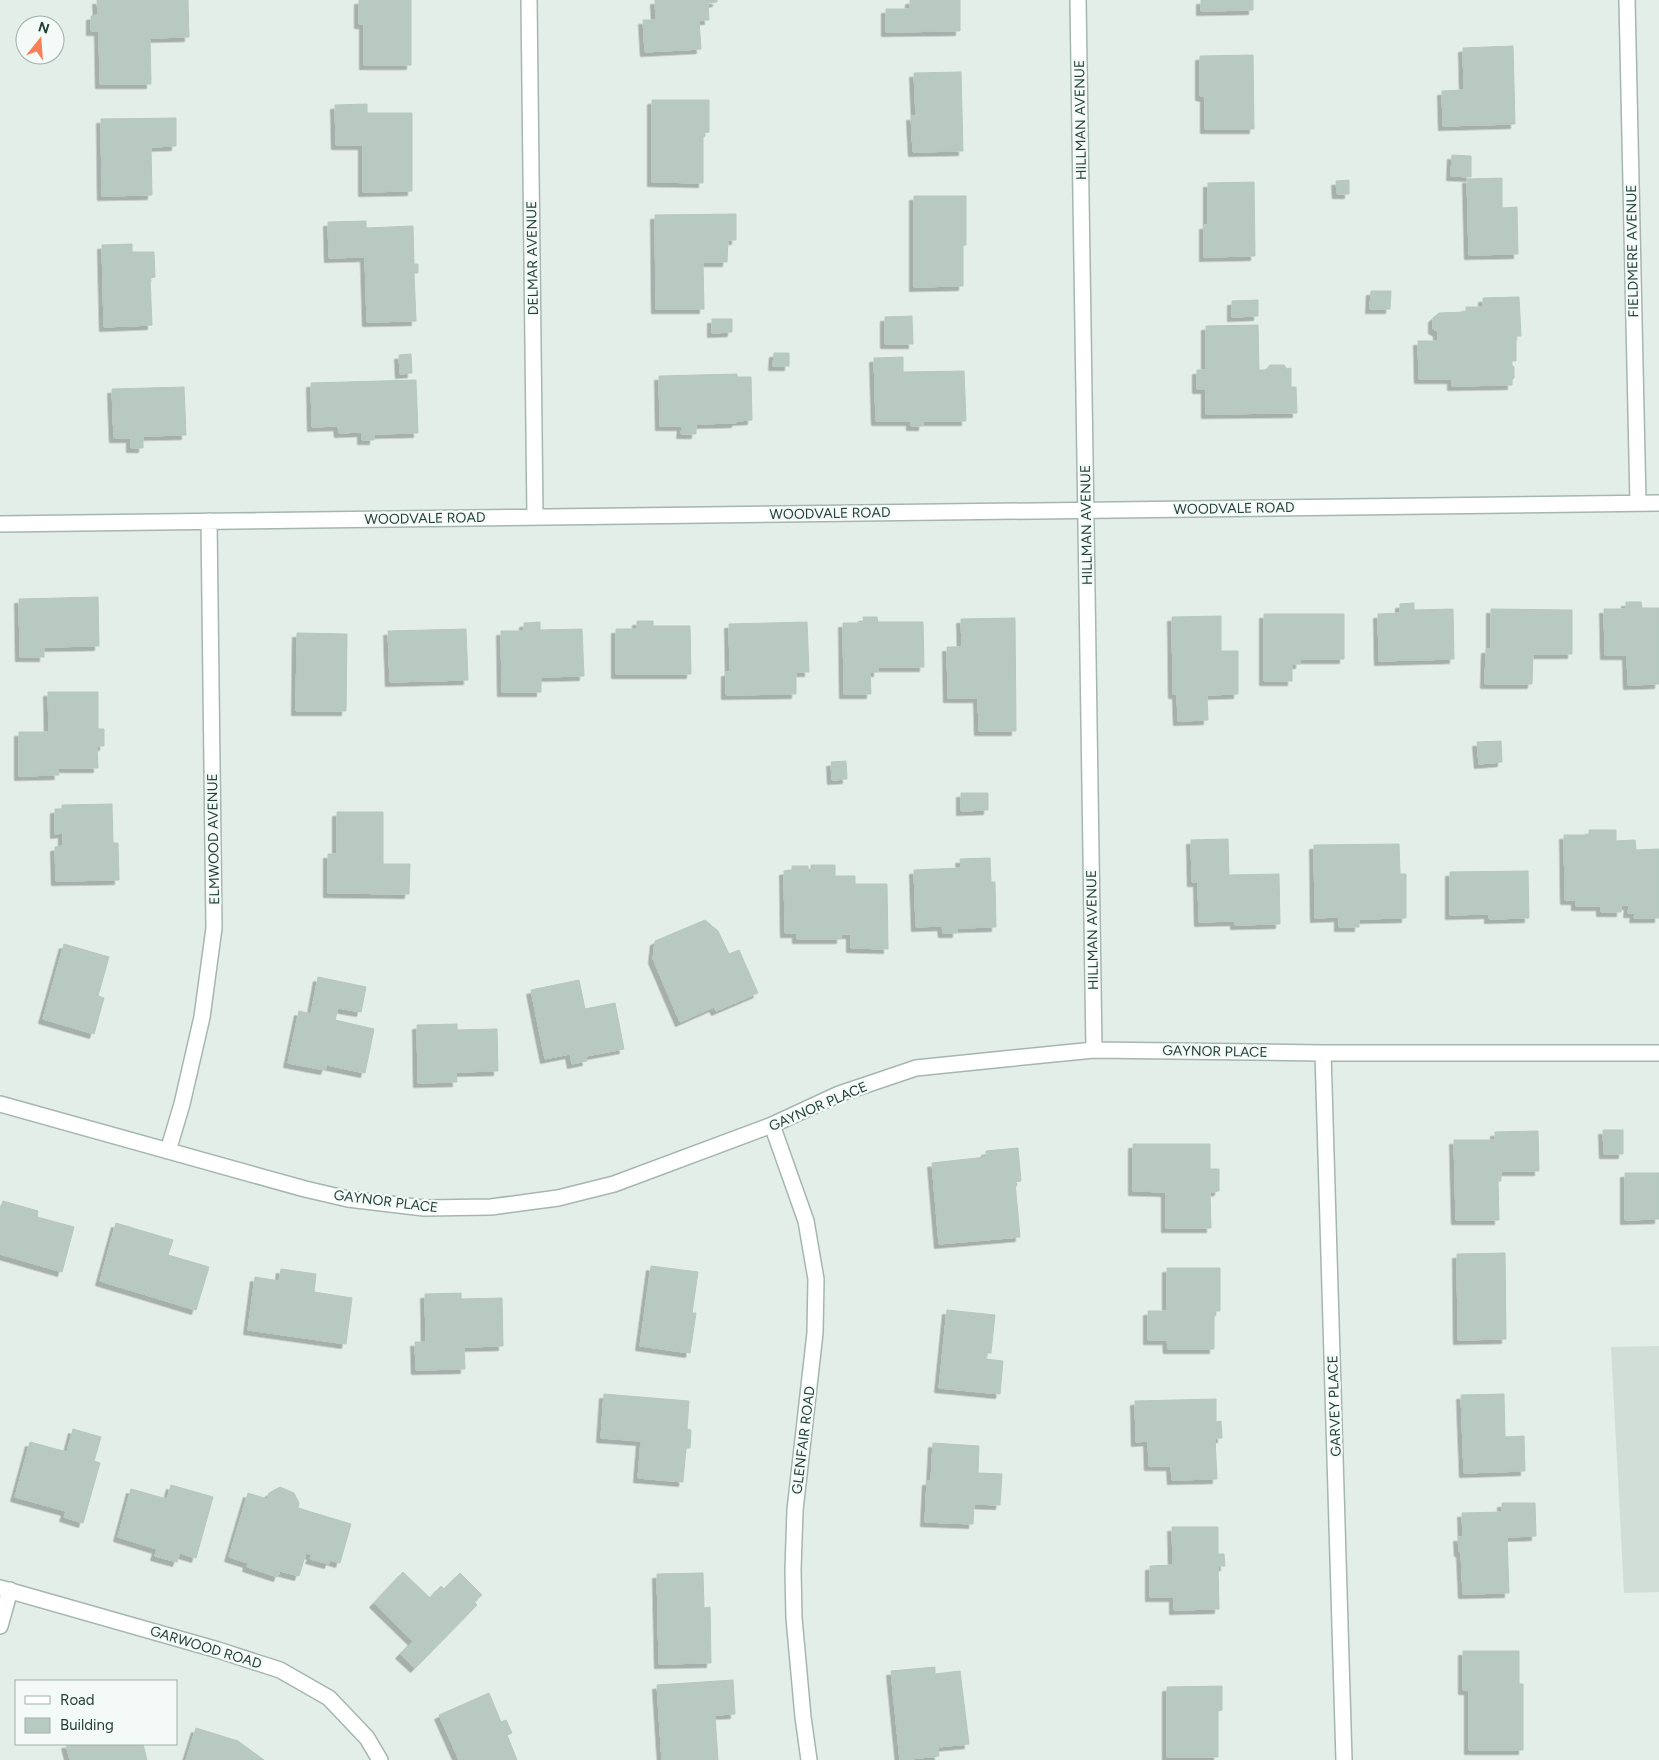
<svg xmlns="http://www.w3.org/2000/svg" width="1659" height="1760" viewBox="0 0 1659 1760" font-family="Figtree,sans-serif">
  <defs>
    <filter id="shadow"><feDropShadow dx="-4.5" dy="4.5" stdDeviation="0" flood-color="#0004"/></filter>
  </defs>
  <rect width="100%" height="100%" fill="#e3eee9"/>
  <!-- built -->
  <path fill="#d1ded8" d="M1659,1346V1592L1624,1593L1611,1347Z"/>
  <!-- building -->
  <path fill="#b8c9c2" stroke="#b5c8c0" filter="url(#shadow)" d="M97,0H188L189,37L150,38L151,84H100L99,31H91V16L98,15Z
    M359,0H411V65H364V24H359Z
    M655,0H717V2L708,3L709,20H699L701,49L645,52L643,20H656Z
    M910,0H960V31L886,32V9H910Z
    M1201,0H1253V10L1201,11Z
    M1513,46L1515,124L1443,126L1442,91L1464,90L1463,48Z
    M1253,55L1254,129H1205V97L1200,96V56Z
    M961,72L963,151L913,152L911,116H916L914,73Z
    M652,100H709V132L703,133V183L652,182Z
    M367,104V113H412V191L363,192V145H336L335,105Z
    M176,118V146L151,147L152,195L102,196L101,119Z
    M1452,155L1471,156V177L1451,176Z
    M1502,178V208L1517,207L1518,254L1469,255L1467,179Z
    M1349,180V194H1337L1336,181Z
    M1254,182L1255,256L1204,257V225H1208V183Z
    M914,196H966V245H963V286L914,287Z
    M736,214V240H728L727,262H703L704,309H656L655,215Z
    M366,221V228L413,226L414,264H418V273H414L416,321L367,322L365,257L329,258L328,222Z
    M132,244V252H154L155,277L150,278L152,325L104,327L102,245Z
    M1371,291H1391L1390,309H1370Z
    M1519,297L1521,336H1516V361H1511V364L1514,367V378L1512,380V385L1452,386V379H1419L1418,341H1438V332L1433,329V318L1439,313L1466,312V307H1483V298Z
    M1258,300V316L1232,317V301Z
    M912,316L913,344H885V317Z
    M712,319H732V332L712,333Z
    M1258,325L1259,370H1266L1270,365H1284L1287,369L1291,368V387H1296L1297,413L1206,414V389H1197V370H1206V326Z
    M774,353H789V366H773Z
    M411,354L412,373L400,374L399,355Z
    M903,357V372L964,371L966,421H923V426H911V421H876L874,358Z
    M737,374V377H751L752,420L736,421V423L696,424V434H681L682,426H660L659,376Z
    M416,380L418,433L374,434V440H362V432L339,433L338,426L312,427L311,383Z
    M184,387L186,435L143,436V448H131V438H114L112,389Z
    M98,597L99,646L44,647V657H20L19,599Z
    M1626,602H1641L1642,608H1659V684L1628,685L1627,655H1605L1604,609H1626Z
    M1414,603V610L1453,609L1454,659L1379,661L1378,614L1400,613V604Z
    M1491,609L1572,610V654H1533L1532,684H1485L1486,649H1491Z
    M1264,614H1344V659H1300V664H1292V681H1264Z
    M1221,616V651H1238V694L1207,695L1208,720L1178,721L1177,694H1173L1172,617Z
    M863,617H877L878,622H923L924,667H878V672H870L871,694H844L843,623H864Z
    M1015,618L1016,731H979L978,698H948L947,647H962L961,619Z
    M637,621H653V626H690L691,674H616V629H637Z
    M540,622V630L582,629L584,676L541,677V692H502L501,631H524V623Z
    M807,622L809,672H796V694L726,695V672H730L729,624Z
    M466,629L468,680L390,682L388,631Z
    M297,633L347,634L346,711H296Z
    M48,692H98V729H104V746H97L98,768H58L59,775L19,776V732H49Z
    M1501,741L1502,762L1479,764L1477,742Z
    M846,761L847,779L832,780L831,762Z
    M961,793H988V810L961,811Z
    M112,804L113,843H118L119,880L56,881L55,847L63,846V833L55,834V809H62V805Z
    M337,812H383V864H410L409,894L328,893V854H337Z
    M1589,830H1616V841L1635,840L1636,850L1659,849V918H1634L1635,913H1628L1629,905H1621V912H1601V906H1576V900H1565L1564,835H1589Z
    M1228,839L1229,875L1279,874L1280,924L1235,925V921L1199,922L1198,882H1192L1191,840Z
    M1399,844L1400,874H1406V918L1359,919V927H1339V917L1315,918L1314,845Z
    M990,858L991,882H995L996,927L957,928V933H943L942,926L916,927L914,870L961,868L960,859Z
    M811,865H835V876H855V884H887L888,949L851,948V934H841V939H797V933H785L784,871L792,870V866H808V872L811,871Z
    M1528,871L1529,918L1489,919V914L1450,915V872Z
    M705,920L718,931L729,954L739,950L758,993L716,1011L714,1007L680,1022L653,959L655,941Z
    M64,944L109,957L98,996L104,998L94,1034L43,1019Z
    M318,977L366,987L361,1012L338,1008L335,1020L374,1029L365,1073L327,1065L325,1070L288,1063L299,1011L311,1014Z
    M579,980L585,1009L615,1003L624,1049L586,1056L587,1061L572,1064L570,1054L545,1059L531,990Z
    M457,1024V1030L497,1029L498,1071L456,1072L457,1082L418,1083L417,1025Z
    M1603,1130H1623V1154H1604Z
    M1538,1131L1539,1171H1501V1181H1498L1499,1220H1456L1454,1140H1495V1132Z
    M1133,1144H1210V1169H1219V1191L1210,1192L1211,1228H1166V1192L1133,1191Z
    M1018,1148L1021,1181L1015,1182L1020,1237L939,1244L932,1163L986,1157V1151Z
    M1625,1173H1659V1219L1625,1220Z
    M3,1201L38,1211L37,1217L74,1227L62,1272L0,1254V1210Z
    M116,1223L173,1240L168,1255L209,1267L196,1310L100,1281Z
    M1505,1253L1506,1339L1458,1340L1457,1254Z
    M651,1266L698,1272L692,1313H696L690,1353L640,1346Z
    M1167,1268H1220V1311H1214V1349H1168L1167,1340H1148V1311H1167Z
    M281,1269L316,1274L314,1292L352,1298L346,1344L248,1330L255,1277L279,1281Z
    M461,1293V1299L502,1298L503,1346L464,1347L465,1369L416,1370L415,1342H426L425,1294Z
    M947,1310L995,1315L991,1353H986V1359L1003,1361L1000,1394L939,1388Z
    M604,1394L689,1401L687,1429L691,1430L690,1448H686L683,1482L638,1478L641,1441L601,1438Z
    M1504,1394L1505,1437L1524,1436L1525,1471L1464,1473L1461,1395Z
    M1216,1399V1422L1221,1421L1222,1438H1215L1217,1479L1172,1480L1171,1466H1149L1148,1441L1136,1442L1135,1401Z
    M73,1429L101,1437L94,1461L100,1463L83,1523L64,1517L66,1511L15,1497L30,1442L67,1452Z
    M933,1443L979,1446L978,1473L1002,1474L1000,1505L974,1504L973,1524L925,1522L927,1481H931Z
    M171,1485L213,1497L196,1558L180,1553L177,1562L155,1556L157,1549L118,1537L131,1489L167,1499Z
    M280,1487L294,1493L299,1503L298,1508L351,1524L340,1563L330,1560L329,1564L310,1559L312,1555L306,1553L299,1576L280,1571L278,1577L247,1567L248,1563L229,1557L248,1493L267,1499L269,1493Z
    M1502,1503H1535L1536,1536L1507,1537L1509,1593L1463,1594L1461,1552H1459L1458,1537H1463L1462,1513L1502,1512Z
    M1172,1527H1218V1554H1224L1225,1566H1218L1219,1609L1174,1610V1597H1150V1566L1173,1565Z
    M403,1572L430,1598L441,1586L444,1589L460,1573L482,1595L474,1602L477,1605L415,1668L400,1654L413,1641L374,1603Z
    M703,1573L704,1608L710,1607L711,1663L659,1664L657,1574Z
    M1463,1651H1519V1684H1523V1750H1469V1690H1463Z
    M935,1667V1674L960,1671L969,1744L938,1747L939,1756L900,1760L891,1671Z
    M733,1680L735,1714L715,1715L718,1760H662L657,1685Z
    M1222,1686V1710L1218,1711V1757H1167V1687Z
    M489,1693L501,1722L506,1720L512,1733L507,1735L517,1760H459L439,1715Z
    M196,1728L238,1741L264,1760H186Z
    M66,1744H143L147,1760H70Z"/>
  <g fill="none" stroke-linecap="round" stroke-linejoin="round">
    <defs>
      <path id="minor" d="M529,0L535,517
        M1078,0L1094,1050
        M1627,0L1638,503
        M0,524L1659,503
        M1323,1053L1344,1760
        M0,1104L305,1189L348,1199L424,1208L491,1207L558,1198L614,1184L772,1125L839,1094L916,1068L1004,1059L1094,1050L1323,1053H1659
        M772,1125L806,1221L816,1279L815,1333L795,1510L793,1570L794,1618L803,1717L809,1760
        M168,1151L182,1104L202,1017L214,928L209,521
        M0,1588L218,1650L280,1670L329,1698L367,1738L380,1760
        M0,1626L10,1590"/>
    </defs>
    <!-- minor casing -->
    <use href="#minor" stroke="#a5b6b0" stroke-width="18"/>
    <!-- minor -->
    <use href="#minor" stroke="#fff" stroke-width="15"/>
  </g>
  <g text-anchor="middle" stroke-width="4.5" stroke-linejoin="round" paint-order="stroke">
    <!-- street labels -->
    <g font-size="14" fill="#224038" stroke="#f4faf7">
      <text transform="translate(1080 120) rotate(-91)" y="5">HILLMAN AVENUE</text>
      <text transform="translate(1632 251) rotate(-91)" y="5">FIELDMERE AVENUE</text>
      <text transform="translate(532 258) rotate(-91)" y="5">DELMAR AVENUE</text>
      <text transform="translate(1234 508) rotate(-1)" y="5">WOODVALE ROAD</text>
      <text transform="translate(830 513) rotate(-1)" y="5">WOODVALE ROAD</text>
      <text transform="translate(425 518) rotate(-1)" y="5">WOODVALE ROAD</text>
      <text transform="translate(1086 525) rotate(-91)" y="5">HILLMAN AVENUE</text>
      <text transform="translate(213 839) rotate(-91)" y="5">ELMWOOD AVENUE</text>
      <text transform="translate(1092 930) rotate(-91)" y="5">HILLMAN AVENUE</text>
      <text transform="translate(1215 1051) rotate(1)" y="5">GAYNOR PLACE</text>
      <text transform="translate(818 1106) rotate(-23)" y="5">GAYNOR PLACE</text>
      <text transform="translate(386 1201) rotate(7)" y="5">GAYNOR PLACE</text>
      <text transform="translate(1334 1406) rotate(-92)" y="5">GARVEY PLACE</text>
      <text transform="translate(803 1440) rotate(-83)" y="5">GLENFAIR ROAD</text>
      <text transform="translate(206 1647) rotate(17)" y="5">GARWOOD ROAD</text>
    </g>
  </g>
  <!-- legend -->
  <rect x="15" y="1680" width="162" height="65" fill="#f4faf7" stroke="#a0b0ab"/>
  <rect x="25" y="1696" width="25" height="8" fill="#ffffff" stroke="#a0b0ab"/>
  <text x="60" y="1705" font-size="15" fill="#224038">Road</text>
  <rect x="25" y="1718" width="25" height="15" fill="#b8c9c2" stroke="#a0b0ab"/>
  <text x="60" y="1730" font-size="15" fill="#224038">Building</text>
  <!-- north arrow -->
  <g transform="translate(40 40) rotate(17)"><circle r="24" fill="#f4faf7" stroke="#a0b0ab"/>
  <path d="M0-4L9 19L0 12L-9 19Z" fill="#f97f56"/>
  <text y="-8" font-size="14" font-weight="bold" text-anchor="middle" fill="#224038">N</text>
  </g>
</svg>
